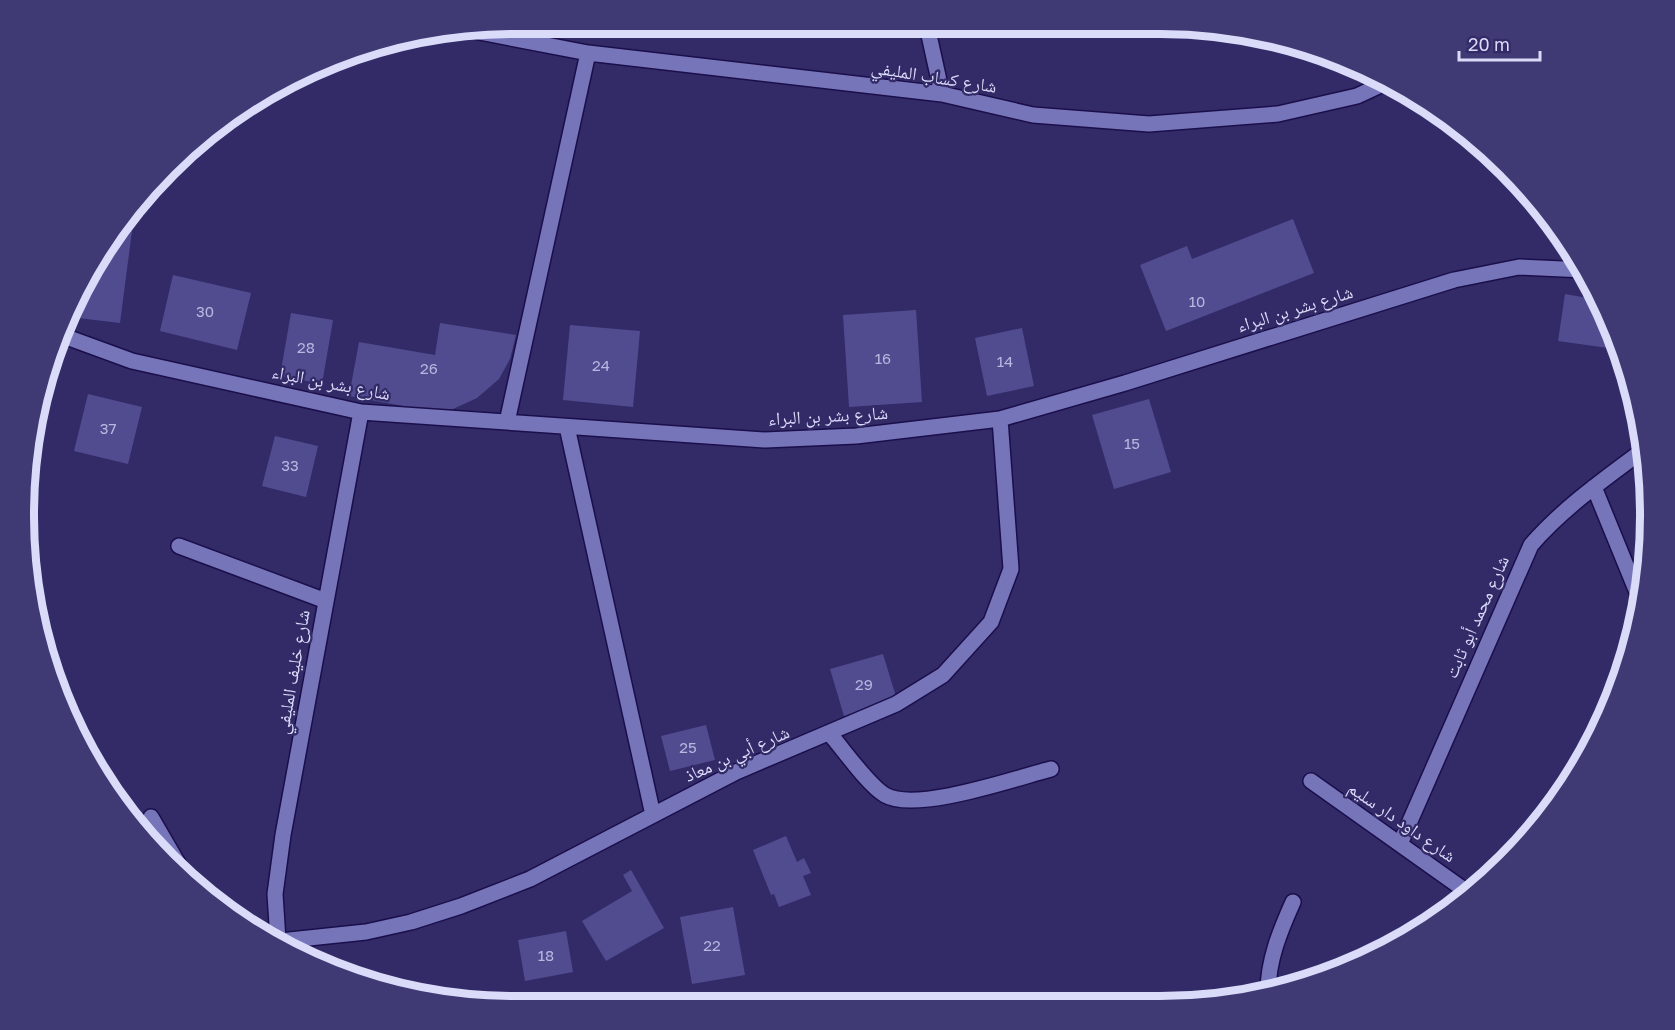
<svg xmlns="http://www.w3.org/2000/svg" width="1675" height="1030" viewBox="0 0 1675 1030" font-family="'Golos Text','Noto Naskh Arabic',sans-serif">
  <rect width="100%" height="100%" fill="#322b68"/>
  <!-- building -->
  <path fill="#514c90" d="M1293,219L1314,273L1166,331L1140,265L1187,246L1192,259Z
    M119,229L132,231L120,323L70,317L107,242Z
    M173,275L251,293L237,350L160,331Z
    M1565,294L1599,300L1622,350L1558,341Z
    M916,310L922,402L849,407L843,315Z
    M291,313L333,320L322,384L280,376Z
    M440,323L516,335L510,359L499,379L477,398L453,409L425,410L349,396L359,342L435,355Z
    M570,325L640,331L633,407L563,400Z
    M1022,328L1034,386L987,396L975,338Z
    M88,394L142,407L128,464L74,451Z
    M1149,399L1171,472L1114,489L1092,415Z
    M275,436L318,446L306,497L262,486Z
    M883,654L897,700L844,716L830,669Z
    M706,725L715,760L670,771L661,736Z
    M786,836L797,862L804,858L811,873L803,876L811,895L779,907L774,894L771,895L753,850Z
    M631,870L664,928L606,961L582,921L632,891L623,875Z
    M733,907L745,975L692,984L680,917Z
    M566,931L573,972L525,981L518,940Z
    M414,981L419,993L400,988Z"/>
  <g fill="none" stroke-linecap="round" stroke-linejoin="round">
    <defs>
      <path id="minor" d="M927,26L942,94
        M474,31L588,53L942,94L1033,115L1149,124L1278,114L1357,96L1385,83
        M61,335L132,361L361,412L765,440L856,436L1000,419L1125,383L1454,280L1519,267L1585,270
        M507,422L588,53
        M567,427L653,815
        M1594,487L1641,602
        M179,546L326,601
        M830,734C844,750 868,785 885,795C916,813 1016,778 1051,769
        M1311,781L1470,894
        M151,817L183,872
        M1400,844L1531,545C1564,507 1606,478 1646,448
        M278,940L275,894L283,835L361,412
        M280,941L366,932L411,922L461,906L530,879L736,772L896,704L943,675L991,622L1011,569L1000,419
        M1268,992C1268,960 1280,931 1293,902"/>
    </defs>
    <!-- minor casing -->
    <use href="#minor" stroke="#1b0f4b" stroke-width="18"/>
    <!-- minor -->
    <use href="#minor" stroke="#7775b9" stroke-width="15"/>
  </g>
  <g text-anchor="middle" stroke-width="4.5" stroke-linejoin="round" paint-order="stroke">
    <!-- number labels -->
    <g font-size="15" fill="#b8b7df">
      <text x="1197" y="307">10</text>
      <text x="205" y="317">30</text>
      <text x="306" y="353">28</text>
      <text x="883" y="364">16</text>
      <text x="1005" y="367">14</text>
      <text x="601" y="371">24</text>
      <text x="429" y="374">26</text>
      <text x="108" y="434">37</text>
      <text x="1132" y="449">15</text>
      <text x="290" y="471">33</text>
      <text x="864" y="690">29</text>
      <text x="688" y="753">25</text>
      <text x="712" y="951">22</text>
      <text x="546" y="961">18</text>
    </g>
    <!-- street labels -->
    <g font-size="18" fill="#dadbf9" stroke="#322b68">
      <text transform="translate(934 77) rotate(9)" y="6">شارع كساب المليفي</text>
      <text transform="translate(1295 309) rotate(-17)" y="6">شارع بشر بن البراء</text>
      <text transform="translate(331 383) rotate(11)" y="6">شارع بشر بن البراء</text>
      <text transform="translate(828 416) rotate(-3)" y="6">شارع بشر بن البراء</text>
      <text transform="translate(1477 617) rotate(-66)" y="6">شارع محمد أبو ثابت</text>
      <text transform="translate(293 672) rotate(-80)" y="6">شارع خليف المليفي</text>
      <text transform="translate(737 754) rotate(-24)" y="6">شارع أبي بن معاذ</text>
      <text transform="translate(1402 822) rotate(35)" y="6">شارع داود دار سليم</text>
    </g>
  </g>
  <!-- crop -->
  <path d="M0 0H1675V1030H0ZM514 34H1160A480 480 0 0 1 1640 514V516A480 480 0 0 1 1160 996H514A480 480 0 0 1 34 516V514A480 480 0 0 1 514 34Z" fill="#3f3974" fill-rule="evenodd"/>
  <path fill="none" stroke="#dadbf9" stroke-width="8" d="M514 34H1160A480 480 0 0 1 1640 514V516A480 480 0 0 1 1160 996H514A480 480 0 0 1 34 516V514A480 480 0 0 1 514 34Z"/>
  <!-- scale -->
  <path d="M1459 51v9h81v-9" fill="none" stroke="#dadbf9" stroke-width="3"/>
  <text x="1468" y="51" font-size="18" fill="#dadbf9" stroke="#322b68" stroke-width="4.5" paint-order="stroke">20 m</text>
</svg>
